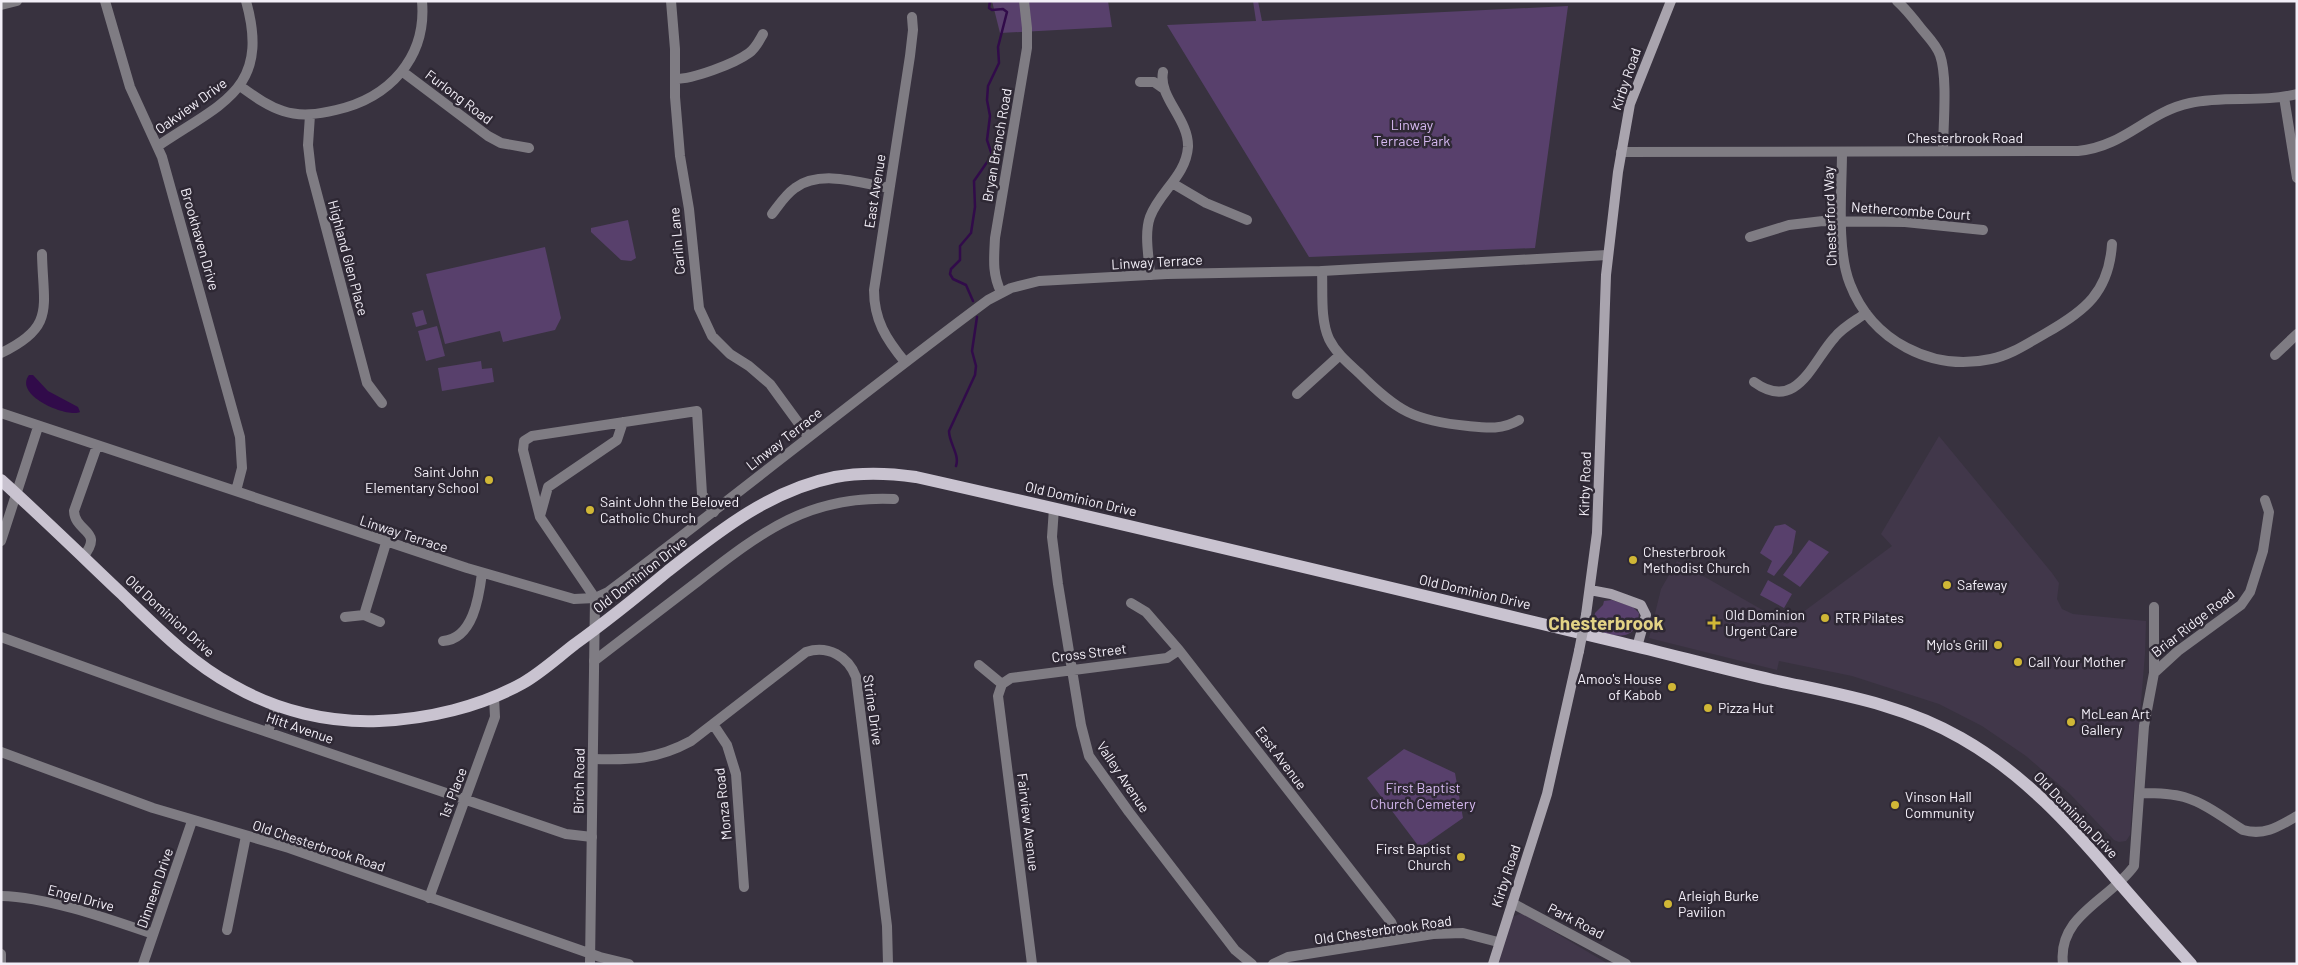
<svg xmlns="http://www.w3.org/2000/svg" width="2298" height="965" viewBox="0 0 2298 965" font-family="Barlow,sans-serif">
  <rect width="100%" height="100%" fill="#38323f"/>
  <!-- built -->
  <path fill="#41374a" d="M1939,436L2052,573L2059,583L2057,599L2062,609L2073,614L2146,621L2145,654L2130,835L2126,841L2119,842L2114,840L2070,794L2026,756L1982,726L1939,704L1852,676L1779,661L1777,670L1649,638L1661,589L1677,561L1787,624L1892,546L1881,534Z
    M1522,913L1605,962V964H1495L1510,918Z"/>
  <!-- green -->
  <path fill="#58406c" d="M992,1H1108L1112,27L1000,33Z
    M1253,1H1258L1262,21L1568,6L1535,248L1309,257L1167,25L1256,21Z
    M628,220L636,258L631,261L621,260L591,232V228Z
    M545,247L561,318L555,330L503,342L500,331L445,344L426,274Z
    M423,310L427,324L416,327L412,313Z
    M437,326L445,356L426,361L418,331Z
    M481,361L482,369L492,368L494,382L442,391L438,368Z
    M1785,524L1796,531L1792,553L1774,576L1767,572L1772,561L1760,553L1775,526Z
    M1809,540L1829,552L1800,587L1783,575Z
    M1768,580L1792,594L1784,608L1760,595Z
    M1612,600L1633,607L1639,613C1636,645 1614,635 1592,630L1595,613L1603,605L1604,601Z
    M1404,749L1455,773L1463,818L1420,848L1367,778Z"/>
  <!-- water -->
  <path fill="#310b4a" d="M29,375H33L48,391L78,407L80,412C68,418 13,396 29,375Z"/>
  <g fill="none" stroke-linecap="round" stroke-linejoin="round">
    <!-- stream -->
    <path stroke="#310b4a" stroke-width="2.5" d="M973,301L966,285L953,279L950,274L951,269L960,260V246L971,233L975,207L974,181L992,155L987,140L990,116L987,100L988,86L999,63L998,47L1007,12L1003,9L992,10L989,8L990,1
      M956,466C960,455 949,443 949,431L975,375L976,366L972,351L977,317"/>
    <!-- minor -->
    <path stroke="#7f7c83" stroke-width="10" d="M105,1L130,87L162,157L240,437L242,468L236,491
      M671,1L675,49V97L680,156L689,209L699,308L712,336L730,354L749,366L770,384L808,436
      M1897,1C1906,9 1913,18 1920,27C1927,36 1936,44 1940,55C1948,78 1943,126 1943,151
      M1,5L17,1
      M403,72L488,136L501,143L529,148
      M675,79C693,79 734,64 749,53C756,48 759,41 763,34
      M1140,82H1154L1164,89
      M240,86C254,96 267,106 283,111C301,117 319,114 336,110C389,98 427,58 422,1
      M2284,97L2297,178
      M310,115L308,145L311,171L367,383L382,403
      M158,146C221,103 271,90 246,1
      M1842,152C1842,190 1836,249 1850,284C1872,341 1932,372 1991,359C2011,355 2028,343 2046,333C2085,311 2109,292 2112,244
      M1172,183L1206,203L1247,220
      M772,214C779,205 785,195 795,188C820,169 861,183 889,188
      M1750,237L1789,225L1823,221L1905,222L1983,230
      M1322,271C1323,292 1320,319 1329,339C1336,353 1348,363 1359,373C1397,411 1414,421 1468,426C1487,428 1502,430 1519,420
      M1150,275C1149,257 1144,234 1150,217C1159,192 1186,176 1188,147C1189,119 1158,97 1163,72
      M1001,292C992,274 994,258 995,238L1027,48V28L1024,1
      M1,353C56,327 43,307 42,254
      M2275,355L2297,334
      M905,362C886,339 874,320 874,290L910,56L913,30L912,17
      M1754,382C1797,413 1812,362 1835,337C1843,327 1855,321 1866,313
      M1297,394L1340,355
      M1,413L467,568L574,599L595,598L540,517L523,450L524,441L532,436L697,411L702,494L714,512
      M1054,508L1052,537L1058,584L1081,725L1089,756L1129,812L1235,950L1252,964
      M540,516L548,487L617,440L623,422
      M1,541L38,427
      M83,557C105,530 75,533 74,511L97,446
      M1131,603L1146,612L1179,650L1391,922L1398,939
      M364,615L386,543
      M345,617L364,615L380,622
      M1,637L220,716L446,793L566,834L592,837
      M443,641C473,639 479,597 482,573
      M594,661C627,636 660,610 693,585C759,534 806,495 894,499
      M979,665L1002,684
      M2154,673V607
      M713,724L727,745L736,774L744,887
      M268,732L276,705
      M593,759C631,760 656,760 691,741L806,652C828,645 848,656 856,677L887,926L888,964
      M2141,793C2155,793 2170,793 2184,797C2205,803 2224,818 2243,830C2264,836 2278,827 2297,816
      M1,896C48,897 109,919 153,934
      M429,898L495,717L494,697
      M1512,903L1626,964
      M227,930L246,836
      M1,954V964
      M143,964L192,821
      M1032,964L998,696L1002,684L1011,678L1167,658L1179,650
      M2063,964C2057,915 2111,899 2134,866L2144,726L2154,673L2178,651L2241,605L2250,592L2263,551L2269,512L2265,500"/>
    <!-- tertiary -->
    <path stroke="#7f7c83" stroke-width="10" d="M1621,152L2078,151C2126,146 2147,112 2190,103C2225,95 2261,103 2297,94
      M1,752L153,808L289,848L600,957L629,964
      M590,964L595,598L608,592C736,496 860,395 988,300L1011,288L1039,281L1167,274L1322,271L1607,255
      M1273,964L1288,957L1433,934L1463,933L1498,942"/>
    <!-- secondary -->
    <path stroke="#a9a4ae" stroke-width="10" d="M1590,590L1611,594L1641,605L1646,615L1637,647
      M1586,615L1597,533L1606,275L1618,172L1630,104L1671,1
      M1493,964L1547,794L1579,651"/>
    <!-- primary -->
    <path stroke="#c9c3d0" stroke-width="12" d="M1,480C42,517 82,556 122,594C157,628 191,663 234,686C278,711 329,723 379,721C428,719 480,707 523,683C542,672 558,657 575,644C607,621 638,596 668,571C719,531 770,490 835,477C862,472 889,473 916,477C1152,530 1387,587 1622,643C1673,655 1723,669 1773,680C1837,694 1903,704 1961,738C2023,773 2071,826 2116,879C2141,908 2166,936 2191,964"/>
    <!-- secondary-bridge -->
    <path stroke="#a9a4ae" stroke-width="10" d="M1579,651L1586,615"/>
  </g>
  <!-- markers -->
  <g fill="#d0b736" stroke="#2e2834" stroke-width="2">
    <circle cx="489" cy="480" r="5"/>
    <circle cx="590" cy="510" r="5"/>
    <circle cx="1633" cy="560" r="5"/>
    <circle cx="1947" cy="585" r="5"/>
    <circle cx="1825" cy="618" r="5"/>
    <path d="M1711.5 615.5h5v5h5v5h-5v5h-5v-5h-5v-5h5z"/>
    <circle cx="1998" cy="645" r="5"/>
    <circle cx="2018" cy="662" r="5"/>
    <circle cx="1672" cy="687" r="5"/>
    <circle cx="1708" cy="708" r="5"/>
    <circle cx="2071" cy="722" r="5"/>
    <circle cx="1895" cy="805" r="5"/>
    <circle cx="1461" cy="857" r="5"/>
    <circle cx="1668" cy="904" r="5"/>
  </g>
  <g text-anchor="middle" stroke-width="5" stroke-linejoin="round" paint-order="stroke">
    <!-- street labels -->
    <g font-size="14" fill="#f3eff8" stroke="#2e2834">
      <text transform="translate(1626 79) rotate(-71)" y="5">Kirby Road</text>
      <text transform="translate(459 97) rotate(37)" y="5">Furlong Road</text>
      <text transform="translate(191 106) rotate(-36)" y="5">Oakview Drive</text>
      <text x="1965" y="143">Chesterbrook Road</text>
      <text transform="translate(997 145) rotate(-80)" y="5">Bryan Branch Road</text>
      <text transform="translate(875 191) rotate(-81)" y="5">East Avenue</text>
      <text transform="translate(1911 211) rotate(4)" y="5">Nethercombe Court</text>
      <text transform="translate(1830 216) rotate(-92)" y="5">Chesterford Way</text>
      <text transform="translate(200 239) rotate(74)" y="5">Brookhaven Drive</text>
      <text transform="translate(677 241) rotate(-95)" y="5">Carlin Lane</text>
      <text transform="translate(348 258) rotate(75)" y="5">Highland Glen Place</text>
      <text transform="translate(1157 262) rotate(-3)" y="5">Linway Terrace</text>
      <text transform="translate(784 439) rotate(-38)" y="5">Linway Terrace</text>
      <text transform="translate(1585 484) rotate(-88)" y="5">Kirby Road</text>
      <text transform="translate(1081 499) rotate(13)" y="5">Old Dominion Drive</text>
      <text transform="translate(404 534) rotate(18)" y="5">Linway Terrace</text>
      <text transform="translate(640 575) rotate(-38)" y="5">Old Dominion Drive</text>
      <text transform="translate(1475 592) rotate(13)" y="5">Old Dominion Drive</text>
      <text transform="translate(170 616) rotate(42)" y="5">Old Dominion Drive</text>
      <text transform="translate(2193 623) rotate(-38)" y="5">Briar Ridge Road</text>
      <text transform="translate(1089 653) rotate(-7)" y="5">Cross Street</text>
      <text transform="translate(873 710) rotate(82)" y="5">Strine Drive</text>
      <text transform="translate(300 728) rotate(19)" y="5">Hitt Avenue</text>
      <text transform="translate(1281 758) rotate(53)" y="5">East Avenue</text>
      <text transform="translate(1123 777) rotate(56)" y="5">Valley Avenue</text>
      <text transform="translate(579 781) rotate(-89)" y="5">Birch Road</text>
      <text transform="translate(453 793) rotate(-69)" y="5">1st Place</text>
      <text transform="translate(723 804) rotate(-96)" y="5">Monza Road</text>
      <text transform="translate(2076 815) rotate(46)" y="5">Old Dominion Drive</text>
      <text transform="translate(1028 822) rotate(83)" y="5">Fairview Avenue</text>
      <text transform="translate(319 846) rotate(18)" y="5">Old Chesterbrook Road</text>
      <text transform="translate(1506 876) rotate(-72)" y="5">Kirby Road</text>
      <text transform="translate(155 888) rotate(-71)" y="5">Dinneen Drive</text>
      <text transform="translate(81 898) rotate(15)" y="5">Engel Drive</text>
      <text transform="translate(1576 921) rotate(27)" y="5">Park Road</text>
      <text transform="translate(1383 930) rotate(-8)" y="5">Old Chesterbrook Road</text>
    </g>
    <!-- park labels -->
    <g font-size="14" fill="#d7baf2" stroke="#2e2834">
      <text x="1412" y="130">Linway<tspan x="1412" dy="16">Terrace Park</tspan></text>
      <text x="1423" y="793">First Baptist<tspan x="1423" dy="16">Church Cemetery</tspan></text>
    </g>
    <!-- poi labels -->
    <g font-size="14" fill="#f3eff8" stroke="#2e2834" text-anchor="start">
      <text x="479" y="477" text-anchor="end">Saint John<tspan x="479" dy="16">Elementary School</tspan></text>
      <text x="600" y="507">Saint John the Beloved<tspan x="600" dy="16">Catholic Church</tspan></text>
      <text x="1643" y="557">Chesterbrook<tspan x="1643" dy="16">Methodist Church</tspan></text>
      <text x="1957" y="590">Safeway</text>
      <text x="1725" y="620">Old Dominion<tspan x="1725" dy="16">Urgent Care</tspan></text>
      <text x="1835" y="623">RTR Pilates</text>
      <text x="1988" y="650" text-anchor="end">Mylo's Grill</text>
      <text x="2028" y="667">Call Your Mother</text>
      <text x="1662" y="684" text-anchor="end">Amoo's House<tspan x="1662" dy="16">of Kabob</tspan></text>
      <text x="1718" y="713">Pizza Hut</text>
      <text x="2081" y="719">McLean Art<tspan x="2081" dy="16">Gallery</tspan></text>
      <text x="1905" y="802">Vinson Hall<tspan x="1905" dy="16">Community</tspan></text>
      <text x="1451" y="854" text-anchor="end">First Baptist<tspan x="1451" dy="16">Church</tspan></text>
      <text x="1678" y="901">Arleigh Burke<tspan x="1678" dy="16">Pavilion</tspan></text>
    </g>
    <!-- district labels -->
    <g font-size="19" font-weight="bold" fill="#e3d385" stroke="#2e2834">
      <text x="1606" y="630">Chesterbrook</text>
    </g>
  </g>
  <!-- border -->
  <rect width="2298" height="965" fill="none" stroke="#f3eff8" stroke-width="5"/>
</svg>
